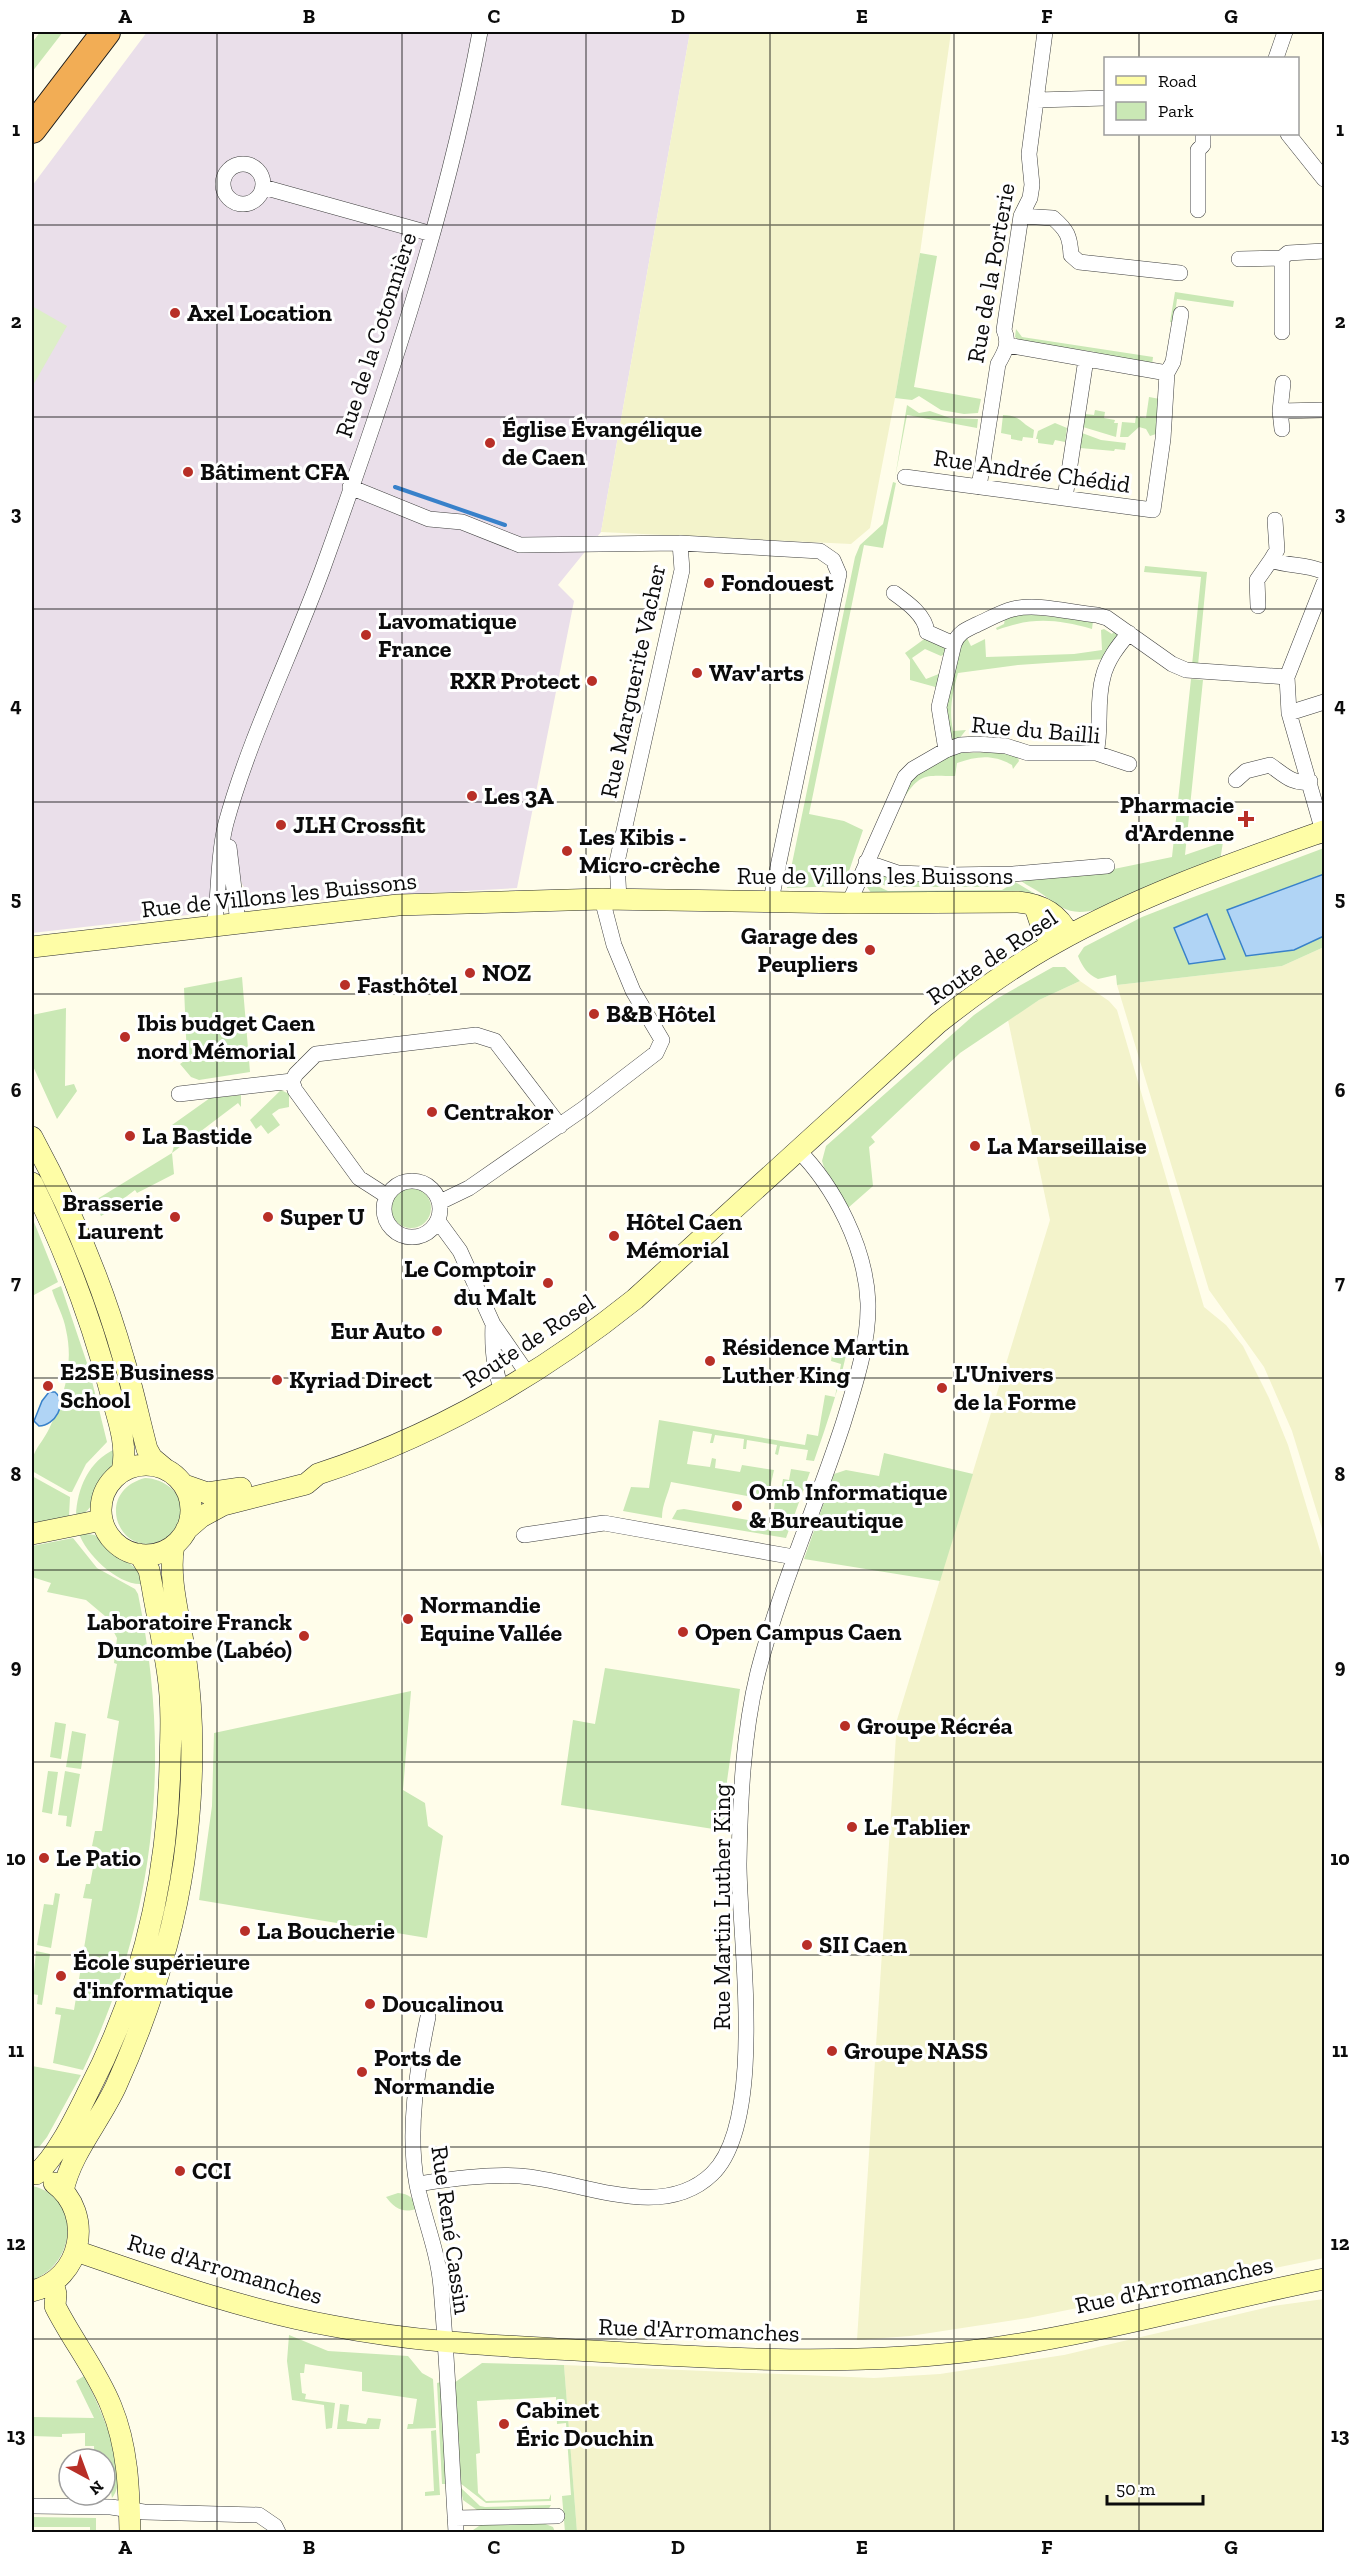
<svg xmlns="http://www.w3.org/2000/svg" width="1356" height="2564" viewBox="0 0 1356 2564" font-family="'Zilla Slab',serif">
  <rect width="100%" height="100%" fill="#fffdea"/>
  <!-- industrial -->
  <path fill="#eadfea" d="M147,32H690L601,532L558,585L574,601L517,888L357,897L271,905L258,901L249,894L242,884L239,874L213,891L208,902L200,910L188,915L32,933V186Z"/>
  <!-- farmland -->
  <path fill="#f3f3cb" d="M690,32H951L920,253L895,398L870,528L851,544L601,532Z
    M1324,947V1535L1292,1431L1264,1367L1209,1290L1117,985L1282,966Z
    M1080,981L1109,1001L1117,1010L1204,1307L1226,1325L1243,1346L1269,1398L1288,1445L1324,1564V2258L1028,2318L910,2336L857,2340L897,1720L1050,1220L1008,1020L1039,1000Z
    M1324,2299V2532H577L564,2365L874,2378L940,2374L1064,2355L1273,2306Z"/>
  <!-- green -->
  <path fill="#cae8b5" d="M40,32H63L32,72V43Z
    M920,253L937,256L914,387L981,399L978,413L964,414L941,410L919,396L912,400L895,398Z
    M1175,292L1234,301L1233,307L1177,299L1174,322H1170Z
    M1016,329L1022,337L1153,357L1152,365L1101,357L1095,352L1020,341L1015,337Z
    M1149,397L1160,399L1156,434L1150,436L1146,429L1139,427L1128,437H1120L1122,422L1135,423L1136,416L1146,418Z
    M907,405L919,413L930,411L950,418L978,419L977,428L907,415L895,478Z
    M1095,410L1105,412L1104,418L1115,420L1114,423H1118L1116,437L1083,427L1085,414L1094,415Z
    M1003,415C1022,416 1020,423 1034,430L1033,438L1023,437L1022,441L1011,439V435L1001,433Z
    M1055,423L1067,428L1065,442L1055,440L1053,445L1038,443V439H1036L1038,431Z
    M1082,433L1101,440L1126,443L1125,450L1115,449L1114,451L1080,448Z
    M893,482L896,483L883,548L864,545L809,814L844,821L863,830L846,880L839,886L787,888L855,557L860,545L883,524Z
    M1145,566L1207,572L1198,665H1192L1201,577L1144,572Z
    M1026,614L1093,621L1092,629C1056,619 1032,617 997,630L996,628L1004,624L1005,619L1014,615Z
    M1104,629L1112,634L1115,630L1120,634L1105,659L1018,665L958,673C952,694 949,710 953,731L966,730L959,739L953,741L951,738L945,712L961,643L967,638L971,646L985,639L986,657L1074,654L1102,650L1101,630Z
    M927,637L947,646L945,654L941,656L925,649L912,658L926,679L944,672L939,688L910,680V660L905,653Z
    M1191,679L1203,680L1185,855L1223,842L1220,861L1099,909C1071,916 1064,910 1042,894C1035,889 1028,886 1021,881V878L1114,869L1172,857Z
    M961,750L965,753L998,752L1005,754L1009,751L1017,755L1019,761L1013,769L1012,765C993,754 977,756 957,763L955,776C929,776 921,772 906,795L903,790L908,780Z
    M1324,848V947L1282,966L1117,985L1116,975L1098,979C1087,974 1082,966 1078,956L1084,947L1142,917L1183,901Z
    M871,871L1010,880L1001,887H889L866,878Z
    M1015,882L1037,895L872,894L864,883L873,884L888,891L1002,890Z
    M1053,967H1065L1080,981L1039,1000L960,1053L871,1137L875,1142L869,1147L873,1186L848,1208L824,1167L822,1161L826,1146L974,1015L998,998Z
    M242,977L250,1072L199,1080L191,1077L180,1064L187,1059L184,988Z
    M66,1008L65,1086L74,1084L77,1091L57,1119L32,1064V1015Z
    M281,1090L289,1094V1107L279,1109L272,1114L280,1125L268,1134L261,1125L256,1129L250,1120Z
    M241,1095V1107L238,1103L172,1153L174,1174L137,1193L135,1190L123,1199L125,1202L101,1216L94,1201L172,1153L176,1139L172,1125L210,1098Z
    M391 1208a20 20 0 1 1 40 0a20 20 0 1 1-40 0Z
    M32,1217L58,1282L34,1295L32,1290Z
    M61,1286L89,1369L107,1442L86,1464L72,1492H69L32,1471C31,1450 40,1447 49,1429C64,1398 74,1364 66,1330C64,1317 56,1303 52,1290Z
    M845,1340L849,1341C841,1382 828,1421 814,1461L806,1460L808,1450L780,1446L778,1455L775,1454L777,1445L747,1440L746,1449H743L744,1439L715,1435L713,1443H710L712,1434L693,1431L687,1464L710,1467L712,1458L716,1459L715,1468L740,1472L742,1465L774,1470L769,1492L760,1490L758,1498L671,1482C668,1495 662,1504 662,1518L623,1511L631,1487L649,1488L659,1420L805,1445L807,1434L818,1436L825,1395L835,1397L841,1364L831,1361L833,1348L844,1350Z
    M115,1449L113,1468L100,1484L93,1504L84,1514L76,1516C77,1488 89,1461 115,1449Z
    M884,1453L973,1474L940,1581L804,1559L834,1474L846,1470L879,1476Z
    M791,1469L810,1472L786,1538L672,1519L677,1510L684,1509L772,1524L775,1501H779L783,1479L789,1480Z
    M32,1476L70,1497L69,1516L32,1524Z
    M145,1478C167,1479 187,1496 180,1520C177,1529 171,1536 162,1540C120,1561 92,1492 145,1478Z
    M79,1533L95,1535C101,1541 106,1548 113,1553C128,1565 137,1562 142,1584C119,1586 85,1554 79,1533Z
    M73,1538L97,1568L135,1589L138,1594C172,1758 156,1918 83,2070L53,2063L61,2015L55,2014L56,2007L74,2010L92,1899L83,1898L86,1884H90L97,1847L92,1846L95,1831H102L119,1721L107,1718L117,1664L114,1663L117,1638L105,1616L86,1600L47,1592L51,1583L32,1577V1546Z
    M605,1668L740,1689L727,1781L726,1831L561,1805L573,1720L595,1724Z
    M411,1691L403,1790L425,1803L428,1826L443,1836L427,1938L199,1900L212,1806L214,1733Z
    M55,1722L66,1724L61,1759L50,1757Z
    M72,1731L86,1734L81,1769L66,1767Z
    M48,1771L58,1772L52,1814L42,1812Z
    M65,1771L80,1774L71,1827L66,1826L67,1816L58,1815Z
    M55,1893L60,1894L51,1948L37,1945L44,1904L53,1905Z
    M36,1951L50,1954L42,2005L37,2004L38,1995L32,1994Z
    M32,2066L81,2075L47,2137L40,2146L33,2149Z
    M32,2186C81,2196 78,2263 32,2280Z
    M398,2193C409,2194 414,2198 418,2208C404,2214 395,2209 386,2197Z
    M289,2335L328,2351L408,2356L422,2373L433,2379L436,2428L407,2429L408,2424H413L417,2399L362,2391V2372L305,2364L304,2373H300L302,2393L306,2394L305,2399L335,2403L332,2428L326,2429L324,2405L292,2400L287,2361Z
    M482,2363L564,2365L577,2532H565L562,2496L571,2495L566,2423L557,2424L556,2397L477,2401L480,2453L476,2454L478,2493L486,2501L549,2499L551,2494V2501L486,2503L460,2483L454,2383Z
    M84,2376C97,2400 132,2475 112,2498L108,2474H105V2459H94V2446H85V2433L62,2434V2437L32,2436V2417L94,2418L76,2381Z
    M441,2382L448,2484H442L437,2383Z
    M340,2404L349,2405L347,2421L366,2424L368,2418L381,2419L379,2429H337Z
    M436,2430L440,2495L425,2496V2492L434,2491L431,2431Z
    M460,2487L480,2506L485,2507L551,2505L548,2510H477L463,2500Z
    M32,2517L96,2518V2532H90V2527H32Z
    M543,2523L553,2527L555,2532H470L482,2524Z"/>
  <!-- pitch -->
  <path fill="#ddefc7" d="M32,306L67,326L32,387Z"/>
  <!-- water -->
  <path fill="#b0d4f5" stroke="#3881ca" stroke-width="1.5" d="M1324,874V936L1294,950L1246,956L1227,910Z
    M1207,914L1225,959L1189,964L1174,928Z
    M49,1392H55C68,1403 55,1426 39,1426L34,1421L42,1401Z"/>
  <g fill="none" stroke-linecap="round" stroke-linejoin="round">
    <!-- stream -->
    <path stroke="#3881ca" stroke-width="4" d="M395,487L505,525"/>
    <defs>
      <path id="street" d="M1276,58L1285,32
        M1037,100L1106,98
        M1288,134L1324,179
        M223 184a20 20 0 1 1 40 0a20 20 0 1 1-40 0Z
        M263,187L432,234
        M1198,210V150L1203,145V134
        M1021,216L1053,218C1067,230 1070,236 1071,255L1079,262L1180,273
        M1239,259L1282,258
        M1282,332V258L1288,253L1324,251
        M1007,345L1167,373
        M1283,383L1280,411L1324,410
        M1280,411L1282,429
        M905,477L1153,510L1163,439L1167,373L1173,362L1181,314
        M350,487L429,519L462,522L520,545L680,543L820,551L833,560L839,574L771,900
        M979,487L998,364C1005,352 1010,343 1004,330L1021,216L1030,198L1032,185L1029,154L1045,32
        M1065,498L1086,359
        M1275,520L1277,550L1271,560C1289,567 1304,563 1324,572
        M1324,583L1287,677L1289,713L1324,835
        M894,593C908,603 925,615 927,632L954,644C958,632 968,629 978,624C989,619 1001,612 1013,609C1039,603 1071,613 1097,615L1107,618L1172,664L1186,670L1287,677
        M1258,606L1257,580L1271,560
        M1289,713L1324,702
        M946,750L939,707L954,644
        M1096,753C1102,728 1096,702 1103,677C1107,660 1118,646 1129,633
        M1236,780L1246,771L1270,765C1283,774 1294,786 1310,781
        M229,847L238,923
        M866,862L898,873L948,875L1013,874L1107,866
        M619,899L617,862L682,570L680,543
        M849,903L905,777L913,769L946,750L960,745L977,744L1006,746L1028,753H1096L1129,764
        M214,926C220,892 217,857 226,823C250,736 292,653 323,568C386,393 446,215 480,32
        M179,1094L292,1081
        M384 1209a28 28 0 1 1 56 0a28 28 0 1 1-56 0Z
        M387,1196L359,1178L295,1090L292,1081L296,1074L316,1054L476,1035L495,1041L560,1126
        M440,1202L469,1188L583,1109L656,1053L662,1040L633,991L614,945L602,899
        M438,1221L460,1251L493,1324L529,1376
        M493,1324C492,1346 494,1372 503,1392
        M524,1535L604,1523L794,1557
        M428,2017C417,2069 407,2132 417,2185C424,2219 438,2251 441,2287C448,2368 451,2451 456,2532
        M417,2184C451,2179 485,2174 520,2176C580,2180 661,2223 712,2174C767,2121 739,1937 739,1864C740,1801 743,1733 758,1672C780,1587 816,1507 843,1424C855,1385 869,1343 868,1303C866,1248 835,1187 797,1149
        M32,2506L111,2507L144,2512L259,2515L275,2526L278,2532
        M455,2518L557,2516"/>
      <path id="secondary" d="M1035,907L1042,928L1052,944
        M32,947L398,905L602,899L849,903L1018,902C1041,904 1059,914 1069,935
        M32,1137C70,1207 102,1283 124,1360C133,1389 139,1419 147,1449L152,1458L164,1468
        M32,1183C65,1250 92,1321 111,1394C118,1419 128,1446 122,1471
        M101 1510a45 45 0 1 1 90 0a45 45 0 1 1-90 0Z
        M184,1485L207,1493L241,1488
        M186,1530L201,1517L223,1505L306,1484L318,1474C435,1436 539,1376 635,1299L938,1023C975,994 1013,966 1055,943C1140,895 1233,863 1324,831
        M32,1534L102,1520
        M36,2174C57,2157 77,2114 89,2090C142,1988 168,1876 170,1762C171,1734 172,1704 168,1676C164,1646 157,1616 152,1586L149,1570L139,1554
        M63,2191C71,2153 100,2121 116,2086C148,2015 173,1938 184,1861C193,1795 195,1727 186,1661C182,1626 167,1579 174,1545
        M76,2251C160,2280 245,2310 333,2326C419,2343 506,2346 593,2351C724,2359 856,2367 987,2349C1101,2333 1212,2301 1324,2279
        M53,2282L56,2294L55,2306C72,2340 97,2371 111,2406C128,2447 129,2489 130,2532
        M32,2291C82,2280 95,2213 54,2183"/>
      <path id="highway" d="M32,129L106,32"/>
    </defs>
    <!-- street casing -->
    <use href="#street" stroke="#3e3e3e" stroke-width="16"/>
    <!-- secondary casing -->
    <use href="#secondary" stroke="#2d2d2d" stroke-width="22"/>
    <!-- highway casing -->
    <use href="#highway" stroke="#1c1c1c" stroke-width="30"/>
    <!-- street -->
    <use href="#street" stroke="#fff" stroke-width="15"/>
    <!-- secondary -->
    <use href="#secondary" stroke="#fefda6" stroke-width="21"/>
    <!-- highway -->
    <use href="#highway" stroke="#f2ad55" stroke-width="28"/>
  </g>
  <!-- grid -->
  <path fill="none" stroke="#0b0b0b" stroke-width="1.5" stroke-opacity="0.55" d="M217,32V2532M402,32V2532M586,32V2532M770,32V2532M954,32V2532M1139,32V58M1139,134V2532M32,225H1324M32,417H1324M32,609H1324M32,802H1324M32,994H1324M32,1186H1324M32,1378H1324M32,1570H1324M32,1762H1324M32,1955H1324M32,2147H1324M32,2339H1324"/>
  <!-- markers -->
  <g fill="#b82f27" stroke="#fff" stroke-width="2">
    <circle cx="175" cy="313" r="6"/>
    <circle cx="490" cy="443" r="6"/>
    <circle cx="188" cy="472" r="6"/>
    <circle cx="709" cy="583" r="6"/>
    <circle cx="366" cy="635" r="6"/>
    <circle cx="697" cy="673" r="6"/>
    <circle cx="592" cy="681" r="6"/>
    <circle cx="472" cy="796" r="6"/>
    <path d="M1243 810h6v6h6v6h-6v6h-6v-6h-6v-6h6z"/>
    <circle cx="281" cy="825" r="6"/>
    <circle cx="567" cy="851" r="6"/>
    <circle cx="870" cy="950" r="6"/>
    <circle cx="470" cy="973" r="6"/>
    <circle cx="345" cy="985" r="6"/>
    <circle cx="594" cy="1014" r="6"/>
    <circle cx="125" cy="1037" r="6"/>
    <circle cx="432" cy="1112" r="6"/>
    <circle cx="130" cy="1136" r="6"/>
    <circle cx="975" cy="1146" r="6"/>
    <circle cx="175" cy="1217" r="6"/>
    <circle cx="268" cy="1217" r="6"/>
    <circle cx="614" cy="1236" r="6"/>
    <circle cx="548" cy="1283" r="6"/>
    <circle cx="437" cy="1331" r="6"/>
    <circle cx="710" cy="1361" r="6"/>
    <circle cx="277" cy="1380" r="6"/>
    <circle cx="48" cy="1386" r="6"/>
    <circle cx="942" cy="1388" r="6"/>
    <circle cx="737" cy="1506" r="6"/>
    <circle cx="408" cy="1619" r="6"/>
    <circle cx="683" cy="1632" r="6"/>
    <circle cx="304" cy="1636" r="6"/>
    <circle cx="845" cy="1726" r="6"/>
    <circle cx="852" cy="1827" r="6"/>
    <circle cx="44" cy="1858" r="6"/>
    <circle cx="245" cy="1931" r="6"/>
    <circle cx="807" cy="1945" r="6"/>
    <circle cx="61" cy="1976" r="6"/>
    <circle cx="370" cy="2004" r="6"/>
    <circle cx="832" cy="2051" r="6"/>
    <circle cx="362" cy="2072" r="6"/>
    <circle cx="180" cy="2171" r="6"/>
    <circle cx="504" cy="2424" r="6"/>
  </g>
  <g text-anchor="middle" stroke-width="6" stroke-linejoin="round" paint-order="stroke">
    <!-- street labels -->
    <g font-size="24" fill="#0b0b0b" stroke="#fff">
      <text transform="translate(991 273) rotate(-80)" y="8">Rue de la Porterie</text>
      <text transform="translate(376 335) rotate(-72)" y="8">Rue de la Cotonnière</text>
      <text transform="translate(1032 471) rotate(8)" y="8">Rue Andrée Chédid</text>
      <text transform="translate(633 681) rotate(-78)" y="8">Rue Marguerite Vacher</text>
      <text transform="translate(1036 730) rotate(5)" y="8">Rue du Bailli</text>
      <text x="875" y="884">Rue de Villons les Buissons</text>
      <text transform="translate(279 895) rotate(-6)" y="8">Rue de Villons les Buissons</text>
      <text transform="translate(992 957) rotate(-34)" y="8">Route de Rosel</text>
      <text transform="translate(529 1341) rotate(-33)" y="8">Route de Rosel</text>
      <text transform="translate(722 1907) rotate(-90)" y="8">Rue Martin Luther King</text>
      <text transform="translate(451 2230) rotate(82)" y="8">Rue René Cassin</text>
      <text transform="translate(225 2269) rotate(16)" y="8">Rue d'Arromanches</text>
      <text transform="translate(1174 2285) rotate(-12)" y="8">Rue d'Arromanches</text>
      <text transform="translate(699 2330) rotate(2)" y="8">Rue d'Arromanches</text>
    </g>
    <!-- poi labels -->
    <g font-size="24" font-weight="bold" fill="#0b0b0b" stroke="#fff" text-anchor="start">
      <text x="187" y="321">Axel Location</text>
      <text x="502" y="437">Église Évangélique<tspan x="502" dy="28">de Caen</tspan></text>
      <text x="200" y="480">Bâtiment CFA</text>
      <text x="721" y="591">Fondouest</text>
      <text x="378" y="629">Lavomatique<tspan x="378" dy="28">France</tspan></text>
      <text x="709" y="681">Wav'arts</text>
      <text x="580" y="689" text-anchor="end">RXR Protect</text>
      <text x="484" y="804">Les 3A</text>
      <text x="1234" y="813" text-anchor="end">Pharmacie<tspan x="1234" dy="28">d'Ardenne</tspan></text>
      <text x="293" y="833">JLH Crossfit</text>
      <text x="579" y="845">Les Kibis -<tspan x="579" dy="28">Micro-crèche</tspan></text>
      <text x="858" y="944" text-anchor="end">Garage des<tspan x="858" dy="28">Peupliers</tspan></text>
      <text x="482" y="981">NOZ</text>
      <text x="357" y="993">Fasthôtel</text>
      <text x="606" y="1022">B&amp;B Hôtel</text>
      <text x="137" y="1031">Ibis budget Caen<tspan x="137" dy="28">nord Mémorial</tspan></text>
      <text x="444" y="1120">Centrakor</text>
      <text x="142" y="1144">La Bastide</text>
      <text x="987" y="1154">La Marseillaise</text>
      <text x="163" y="1211" text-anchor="end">Brasserie<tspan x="163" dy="28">Laurent</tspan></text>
      <text x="280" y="1225">Super U</text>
      <text x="626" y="1230">Hôtel Caen<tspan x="626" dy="28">Mémorial</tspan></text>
      <text x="536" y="1277" text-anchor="end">Le Comptoir<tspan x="536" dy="28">du Malt</tspan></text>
      <text x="425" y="1339" text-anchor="end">Eur Auto</text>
      <text x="722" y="1355">Résidence Martin<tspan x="722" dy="28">Luther King</tspan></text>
      <text x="60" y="1380">E2SE Business<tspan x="60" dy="28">School</tspan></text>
      <text x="954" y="1382">L'Univers<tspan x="954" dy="28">de la Forme</tspan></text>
      <text x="289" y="1388">Kyriad Direct</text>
      <text x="749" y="1500">Omb Informatique<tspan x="749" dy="28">&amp; Bureautique</tspan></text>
      <text x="420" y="1613">Normandie<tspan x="420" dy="28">Equine Vallée</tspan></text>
      <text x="292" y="1630" text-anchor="end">Laboratoire Franck<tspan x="292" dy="28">Duncombe (Labéo)</tspan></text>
      <text x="695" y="1640">Open Campus Caen</text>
      <text x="857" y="1734">Groupe Récréa</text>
      <text x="864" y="1835">Le Tablier</text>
      <text x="56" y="1866">Le Patio</text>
      <text x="257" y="1939">La Boucherie</text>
      <text x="819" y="1953">SII Caen</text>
      <text x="73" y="1970">École supérieure<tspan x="73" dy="28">d'informatique</tspan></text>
      <text x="382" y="2012">Doucalinou</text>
      <text x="844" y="2059">Groupe NASS</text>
      <text x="374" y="2066">Ports de<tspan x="374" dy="28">Normandie</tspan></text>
      <text x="192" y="2179">CCI</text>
      <text x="516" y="2418">Cabinet<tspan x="516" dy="28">Éric Douchin</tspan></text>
    </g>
  </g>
  <!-- border -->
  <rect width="1356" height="2564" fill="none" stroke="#ffffff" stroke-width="66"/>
  <!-- legend -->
  <rect x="1104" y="57" width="195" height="78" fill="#ffffff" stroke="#9d9d9d" stroke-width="1.5"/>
  <rect x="1116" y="76" width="30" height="9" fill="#fefda6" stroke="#9d9d9d" stroke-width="1.5"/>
  <text x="1158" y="87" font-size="18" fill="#0b0b0b">Road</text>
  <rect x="1116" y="102" width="30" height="18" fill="#cae8b5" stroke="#9d9d9d" stroke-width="1.5"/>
  <text x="1158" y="117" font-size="18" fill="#0b0b0b">Park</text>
  <!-- north arrow -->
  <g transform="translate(87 2477) rotate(139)"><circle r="28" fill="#ffffff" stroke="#9d9d9d" stroke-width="1.5"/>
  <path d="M0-4.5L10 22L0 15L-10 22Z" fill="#b82f27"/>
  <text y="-9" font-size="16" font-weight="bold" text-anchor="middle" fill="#0b0b0b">N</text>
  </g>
  <!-- scale -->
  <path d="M1107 2495v9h96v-9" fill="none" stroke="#0b0b0b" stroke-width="3"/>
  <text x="1116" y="2495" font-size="18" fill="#0b0b0b" stroke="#ffffff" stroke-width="4.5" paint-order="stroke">50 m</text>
  <rect x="33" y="33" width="1290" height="2498" fill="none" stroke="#0b0b0b" stroke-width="2"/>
  <g font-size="20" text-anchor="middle" font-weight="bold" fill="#0b0b0b">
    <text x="125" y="23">A</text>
    <text x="309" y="23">B</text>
    <text x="494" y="23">C</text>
    <text x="678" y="23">D</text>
    <text x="862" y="23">E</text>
    <text x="1047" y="23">F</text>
    <text x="1231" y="23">G</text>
    <text x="16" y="136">1</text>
    <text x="1340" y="136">1</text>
    <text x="16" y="328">2</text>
    <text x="1340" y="328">2</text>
    <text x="16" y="520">3</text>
    <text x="1340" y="520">3</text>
    <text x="16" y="712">4</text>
    <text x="1340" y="712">4</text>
    <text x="16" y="905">5</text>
    <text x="1340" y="905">5</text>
    <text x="16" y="1097">6</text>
    <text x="1340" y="1097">6</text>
    <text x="16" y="1289">7</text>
    <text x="1340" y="1289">7</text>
    <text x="16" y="1481">8</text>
    <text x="1340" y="1481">8</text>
    <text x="16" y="1673">9</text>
    <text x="1340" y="1673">9</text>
    <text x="16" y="1865">10</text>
    <text x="1340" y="1865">10</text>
    <text x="16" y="2057">11</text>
    <text x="1340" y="2057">11</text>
    <text x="16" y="2250">12</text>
    <text x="1340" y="2250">12</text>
    <text x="16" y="2442">13</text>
    <text x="1340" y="2442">13</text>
    <text x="125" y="2554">A</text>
    <text x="309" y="2554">B</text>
    <text x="494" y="2554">C</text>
    <text x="678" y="2554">D</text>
    <text x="862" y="2554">E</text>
    <text x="1047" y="2554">F</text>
    <text x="1231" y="2554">G</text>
  </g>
</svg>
